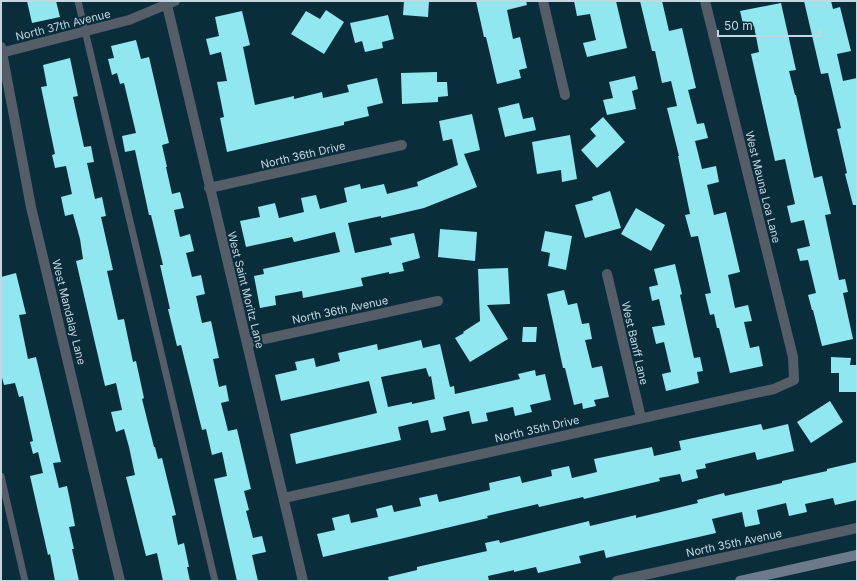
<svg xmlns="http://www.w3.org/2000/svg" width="858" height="582" viewBox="0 0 858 582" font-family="Inter,sans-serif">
  <rect width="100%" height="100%" fill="#0a2d3c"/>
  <!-- building -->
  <path fill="#90e7f0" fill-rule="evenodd" d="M27,1H56L60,17L32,23Z
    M404,1H429L428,17L403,15Z
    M476,1H526L527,5L507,10L513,39L520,37L527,68L519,70L521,78L497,84L486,37H484Z
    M574,1H616L627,48L587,57L583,43L596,40L590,14L577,16Z
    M640,1H662L669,31L682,28L696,88L688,90L697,124L704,123L708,138L695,141L702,169L716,166L719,182L707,185L714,215L726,212L740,272L728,275L735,308L748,305L752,321L744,322L750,348L759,346L763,366L730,373L719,328H717L714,314L710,315L705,294L711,293L698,236L691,237L685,215L690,214L678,156H679L667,108L677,106L671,81L662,83L655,51H652Z
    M804,1H831L833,9L840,7L851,51L837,54L843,81L857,78V205H853L845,174L847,173L837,129L841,128L828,73L821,74Z
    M781,3L796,70L789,71L795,95H796L814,178L822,176L831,214L825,215L839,280L845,279L848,292L843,293L853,339L822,346L813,310H812L808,295L816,293L808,260L800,261L797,249L810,246L804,220L791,223L787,206L795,204L785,159L775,161L751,54L759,52L754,26L744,28L740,11Z
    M326,10L344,22L324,54L291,34L306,11L320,19Z
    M242,11L250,45L243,47L255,105L294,96V99L322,92L323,98L349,92L347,85L377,78L383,103L367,107L369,116L344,122V125L227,152L220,118L224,117L217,82L227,81L221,52L210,55L206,39L219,36L215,17Z
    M388,15L394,39L382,42L383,48L365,52L362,41L355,43L350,23Z
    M136,40L141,59L149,57L164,122L169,143L162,145L167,167H166L172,194L180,192L184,208L174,210L180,237L190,234L194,251L186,253L192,277L201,275L205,294L196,296L202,323L211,321L219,358L213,359L219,387L226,385L229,401L221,403L228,431L237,429L247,472L251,489L244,491L249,510L246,511L253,538L262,536L266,552L252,555L258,581H237L214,479L227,476L222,452L212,455L206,429L202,430L181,345L177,346L168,309H170L160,265H163L151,215H149L135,150L125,152L122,136L136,133L124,83L120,84L117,73L112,75L108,59L114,58L111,46Z
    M70,58L78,96L73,97L84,147L91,146L94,162L87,163L95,199L102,197L106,216L101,217L113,270L107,271L118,320L124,319L133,362L136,361L144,398L142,399L154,447H155L158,459L162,458L176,515L172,516L178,545L184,543L189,567H187L190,581H163L157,553L146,556L126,477L135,475L129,447L124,429L116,432L111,412L122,410L116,383L105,386L76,261L83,259L80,239L73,214L65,216L61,197L72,194L66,166L55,168L52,155L55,154L41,87L47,86L43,65Z
    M437,72V82H447L448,96L438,97V102L402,104L401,73Z
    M635,76L638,89L632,91L636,109L607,115L603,100L613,98L609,82Z
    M519,103L523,119L533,117L536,130L505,137L498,108Z
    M472,114L480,150L464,154L477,187L424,208L381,218V216L348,223L355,253L392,245L390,238L414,233L420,258L402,263L404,271L389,274V272L361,278L363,286L303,298L302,291L275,296L276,305L260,308L254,276L264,274L263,269L340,252L335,232L294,242L292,237L246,247L240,221L260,217L258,207L275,203L279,218L304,212L301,198L316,195L320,209L347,202L344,188L360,184L361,189L384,184L387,194L418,186L417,182L458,165L452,139L443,141L439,121Z
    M603,117L625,142L597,168L581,150L596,136L590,129Z
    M570,135L577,179L562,182L561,170L537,174L532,142Z
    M610,191L621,228L585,238L575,205L593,200L592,197Z
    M636,208L665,225L651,251L621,234Z
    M440,229L477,232L475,261L438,257Z
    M545,231L572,236L566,270L548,266L550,253L541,251Z
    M675,264L682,294L680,295L694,358L700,357L703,371L697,372L699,383L666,391L662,374L671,372L664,342L656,344L652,327L665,325L659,299L652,301L649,287L658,285L654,269Z
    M508,268L510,304L487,305L508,339L470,362L455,338L464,333L463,332L480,321L478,269Z
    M16,273L26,314L19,315L28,359L36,357L61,462L53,463L59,488L67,486L71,505L75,526L69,527L74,549H72L79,581H55L50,554L48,555L30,476L43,473L38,452L33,454L30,442L33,441L23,396L19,397L15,383L4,385L1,374V277Z
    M564,290L568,305L577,303L582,324L589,323L592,339L585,340L592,368L602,366L609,397L594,400L596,406L583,409L582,403L574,405L565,368H563L547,294Z
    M523,327H537L536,342H522Z
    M421,340L423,348L440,344L450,387L454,386L455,394L520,379L518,374L535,370L536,376L545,374L551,400L530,405L532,412L515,416L513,407L486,413L488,421L472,424L469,411L443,417L446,430L431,433L428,420L398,427L401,440L296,464L290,434L377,413L369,381L281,401L275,375L297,370L295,362L314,358L316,367L340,361L338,353L377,344L378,350ZM426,368L429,377L431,376L435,399L412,404V402L388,407L381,377Z
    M831,357L851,358L850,365H857V392H839V373H831Z
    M830,401L843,422L811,443L797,422Z
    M761,424L763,430L788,424L794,451L757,460L755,452L705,464L706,468L696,470L698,478L682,482L680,474L659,478L660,481L584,499L583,497L539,507L538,504L487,516L488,518L400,539L323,557L317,534L335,530L332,518L349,514L351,523L378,517L376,509L392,505L394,512L421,506L419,498L437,494L439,502L490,490L489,483L520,476L522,483L552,476L551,470L569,466L572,478L597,472L594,459L652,447L654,456L681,450L679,441Z
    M857,462V500L835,505L833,498L805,504L807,512L789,516L786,503L757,510L760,524L745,527L742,512L712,519L716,533L606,558L604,550L579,556L581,563L538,573L536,567L514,572V570L488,576L489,581H389L388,577L417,570V567L487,551L485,543L499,540L500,543L589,521L590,526L636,515V518L698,503L697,500L724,493L725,496L782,483V481L827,471V469Z"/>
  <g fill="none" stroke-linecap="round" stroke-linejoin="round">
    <!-- service -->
    <path stroke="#555d69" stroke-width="7" d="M78,1L215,581
      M1,476L25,581"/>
    <!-- minor -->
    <path stroke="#555d69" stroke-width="10" d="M543,1L565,95
      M167,5L303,581
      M1,47L31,207L120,581
      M1,53L129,20L175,1
      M209,188L402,145
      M607,274L641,418
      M247,343L438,301
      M284,498L774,389L794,380L793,357L705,1
      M617,581L857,528"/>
    <!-- secondary -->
    <path stroke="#6d7a8c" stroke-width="10" d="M740,581L857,555"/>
  </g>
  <g text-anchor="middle" stroke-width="4" stroke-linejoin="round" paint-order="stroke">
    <!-- street labels -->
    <g font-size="11" fill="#c4d6df" stroke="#0a2d3c">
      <text transform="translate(63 25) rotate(-14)" y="4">North 37th Avenue</text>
      <text transform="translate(303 155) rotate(-13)" y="4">North 36th Drive</text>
      <text transform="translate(763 187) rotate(76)" y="4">West Mauna Loa Lane</text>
      <text transform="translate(246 290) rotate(76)" y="4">West Saint Moritz Lane</text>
      <text transform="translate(340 310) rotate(-12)" y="4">North 36th Avenue</text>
      <text transform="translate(69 312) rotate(76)" y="4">West Mandalay Lane</text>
      <text transform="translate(635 343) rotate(77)" y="4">West Banff Lane</text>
      <text transform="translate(537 429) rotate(-13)" y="4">North 35th Drive</text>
      <text transform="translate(734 543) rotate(-12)" y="4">North 35th Avenue</text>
    </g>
  </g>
  <!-- border -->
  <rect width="858" height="582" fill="none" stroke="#c4d6df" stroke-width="4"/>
  <!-- scale -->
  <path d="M718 30v6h102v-6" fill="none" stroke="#c4d6df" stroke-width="2"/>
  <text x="724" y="30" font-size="12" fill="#c4d6df" stroke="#0a2d3c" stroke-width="3" paint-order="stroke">50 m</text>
</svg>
